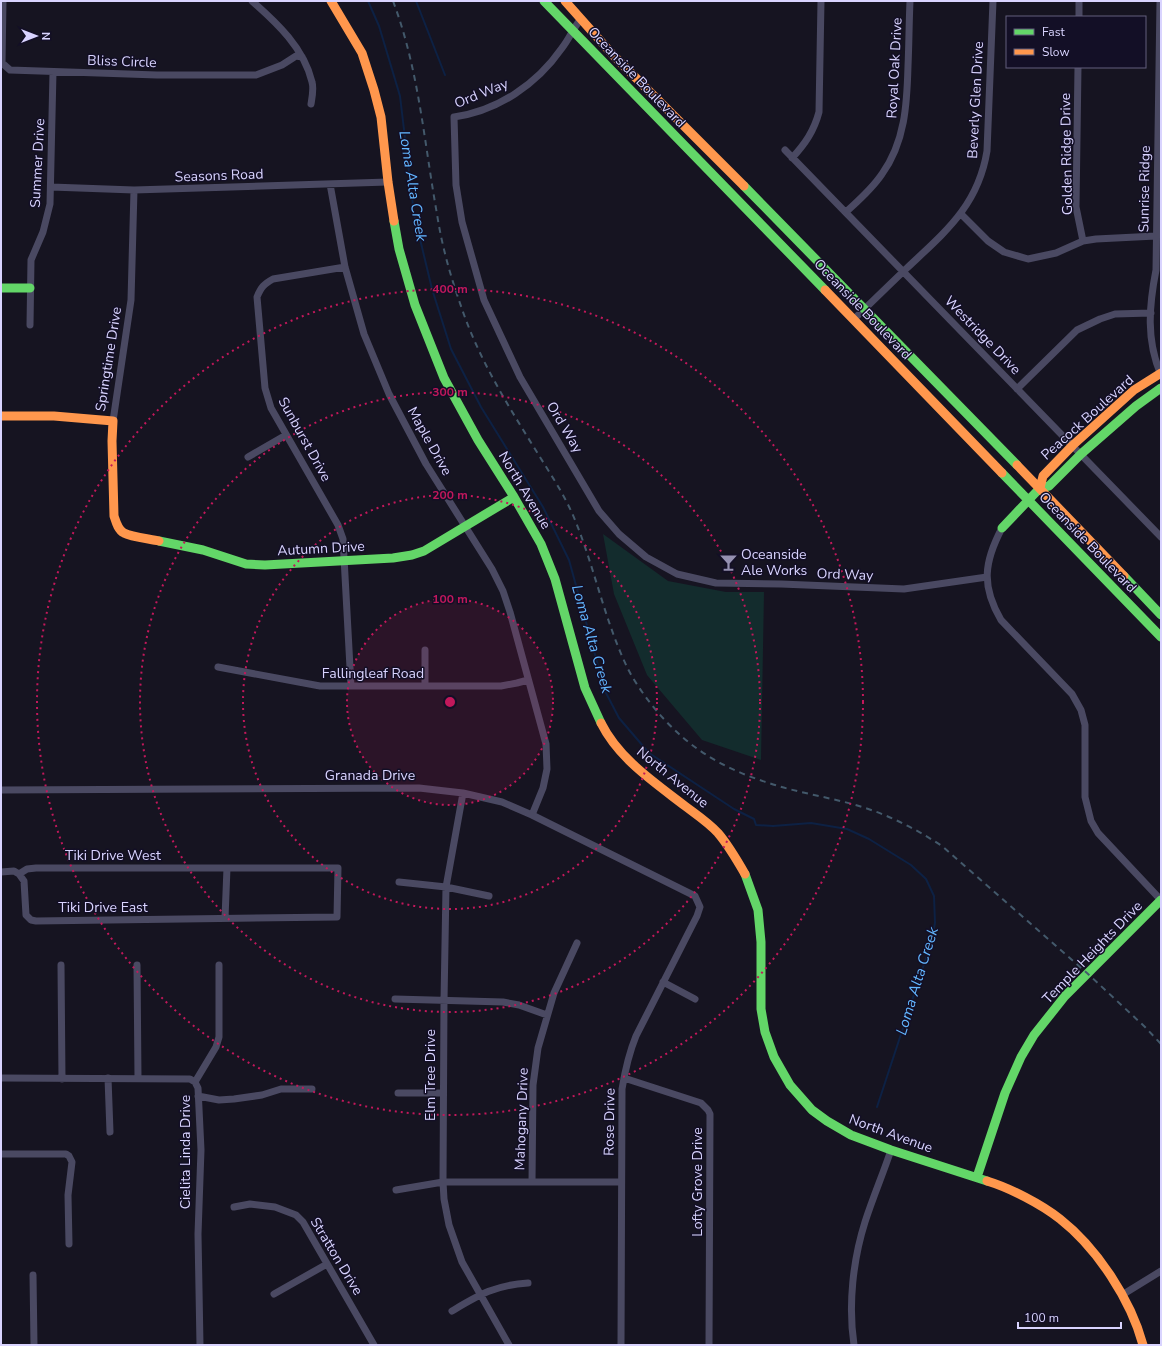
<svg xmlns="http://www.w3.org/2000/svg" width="1162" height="1346" viewBox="0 0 1162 1346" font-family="'Nunito Sans',sans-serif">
  <rect width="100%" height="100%" fill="#161421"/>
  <!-- green -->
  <path fill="#132c2d" d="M603,534L668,581L726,592H764L761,760L702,740L647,675L614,594Z"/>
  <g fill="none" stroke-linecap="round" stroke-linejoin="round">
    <!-- stream -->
    <path stroke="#0d2144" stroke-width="2" d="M368,1L379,26L400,96L414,214L432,289L451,349L481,407L543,507L569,560L605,691L619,718L649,753L734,809L754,819L756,825L773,826L811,823L847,829L869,839L911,865L926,879L934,896L935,923L931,943L877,1107
      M416,1L445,75"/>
    <!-- street -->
    <path stroke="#4a4962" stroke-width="7" d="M3,1L2,63L10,70L157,75H256L282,65L296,56L302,57
      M252,1C277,23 304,48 312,82C314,89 312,98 311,104
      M1160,1L1156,270C1149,306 1146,340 1161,375
      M1079,17V1
      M580,20C573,29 569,39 562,48C537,84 498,111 454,117L456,185L462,222L484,300L520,377L599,511L619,534L646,557L677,574L716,583L781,584L904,589L987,577
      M1078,67L1076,207L1083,241
      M785,150L1161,537
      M792,158C805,144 814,131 819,112L821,1
      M330,184L345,267L364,334L389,394L426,464L492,569L503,591L510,612L546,744L547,769L543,788L532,815
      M51,187L134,190L388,182
      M846,212C859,200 872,189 882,174C905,142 907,104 908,66C909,44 909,23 910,1
      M961,214L988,241L1004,252L1028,259L1056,253L1083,241L1096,239L1156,236
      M345,267L273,279C264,284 261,287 257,297L265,388L271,408L338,525L343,539L351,686
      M854,319C872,302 889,285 907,268C945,232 978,206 987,151L993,1
      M30,325L31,260L43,232L50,204L53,72
      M1017,389L1077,330L1100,319L1115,314L1151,313
      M113,421L131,300L134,190
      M248,457L286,435
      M1002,528C984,562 981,586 1001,620L1072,694L1081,710L1085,725V797L1091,821L1098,833L1161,900
      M425,650V686
      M218,667L320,686H501L517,683L528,680
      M1,790L419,788L463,793L502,802L532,815L695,896L700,907L697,916L636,1036C629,1053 625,1071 622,1089L621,1345
      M463,793L446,887L444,1001L443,1182L444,1199L449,1225L462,1262L509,1345
      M36,868H338L337,917L36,921L31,920L26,915L24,881L19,874L27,869Z
      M1,872L14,871L19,874
      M399,882L446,887L489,896
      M225,918L227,868
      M61,965L62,1079
      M137,965L138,1078
      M663,982L695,999
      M395,999L503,1002L519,1005L547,1015
      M1,1078L190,1079L195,1082L198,1088L201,1150L198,1234L200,1345
      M108,1078L110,1132
      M624,1078L701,1103L708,1110L710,1114L709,1345
      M195,1082L216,1047L219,1037V965
      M398,1093H443
      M198,1096L219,1100L234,1099L262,1095L281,1089H312
      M1,1154H66L69,1156L72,1162L68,1195L69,1244
      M532,1182L533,1085L538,1048L554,993L577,943
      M396,1190L443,1182H621
      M234,1207L250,1204L275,1207L296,1215L303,1222L374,1345
      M33,1275L34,1345
      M274,1294L327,1264
      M1122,1295L1161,1271
      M452,1311C479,1295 495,1285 528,1283
      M854,1345C848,1305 853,1260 865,1222C873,1197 883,1174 891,1150"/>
    <!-- fast -->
    <path stroke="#63d668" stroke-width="9" d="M544,1L825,290
      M744,186L1017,465
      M394,221L399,249L415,305L444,378L478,440L514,497L541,544L555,579L585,688L601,723
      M1,288H30
      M1002,473L1161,637
      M1002,528L1040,488L1049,486L1081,454L1136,406L1161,388
      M159,541L203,550L246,564L265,565L393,558L412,555L424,551L514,497
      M1124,576L1161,615
      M745,874L758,910L761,942V1009L765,1032L774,1057L790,1085L812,1110L827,1121L851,1135L891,1150L987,1181
      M977,1177L1005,1093L1021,1057L1034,1035L1065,996L1161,900"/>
    <!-- slow -->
    <path stroke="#ff974d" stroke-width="9" d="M331,1L362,53L374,90L381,117L388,182L394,221
      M565,1L613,55L744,186
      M825,290L1002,473
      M1,416H54L113,421L112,441L114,516C116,522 118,530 124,533C131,537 151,539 159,541
      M1017,465L1124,576
      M1040,488L1043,476L1073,445L1134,390L1161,373
      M601,723C619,759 654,782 685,806C697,815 709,823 718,833C729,846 737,860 745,874
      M987,1181C1010,1188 1041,1204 1060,1219C1097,1248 1131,1300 1143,1345"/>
    <!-- rail -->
    <path stroke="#43596b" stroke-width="2" stroke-dasharray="6 5" stroke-linecap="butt" d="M393,1C419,70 424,142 437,214C442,247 451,278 462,309C479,359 507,404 535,449C549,472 565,495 575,520C595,569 605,622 628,669C640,692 660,717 679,734C704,757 736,773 769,783C798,793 829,797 859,806C889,815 916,829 942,846L1087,973L1145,1027L1161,1044"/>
  </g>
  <!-- distance rings -->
  <circle cx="450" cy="702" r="103" fill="#c2185b" fill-opacity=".12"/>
  <g fill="none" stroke="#c2185b" stroke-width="2" stroke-dasharray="2 4">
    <circle cx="450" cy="702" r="103"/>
    <circle cx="450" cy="702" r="207"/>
    <circle cx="450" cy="702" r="310"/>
    <circle cx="450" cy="702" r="413"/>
  </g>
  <!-- icons -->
  <defs>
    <symbol id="bar-bare" viewBox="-9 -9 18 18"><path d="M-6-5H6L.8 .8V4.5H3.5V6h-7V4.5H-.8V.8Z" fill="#9591b1" stroke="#130f26" stroke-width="2.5" paint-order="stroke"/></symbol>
  </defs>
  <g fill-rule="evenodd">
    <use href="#bar-bare" x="716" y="550" width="25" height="25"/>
  </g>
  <g text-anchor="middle" stroke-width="3" stroke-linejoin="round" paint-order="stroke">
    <!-- street labels -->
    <g font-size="14" fill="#d9d4ff" stroke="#130f26">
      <text transform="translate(122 61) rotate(2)" y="5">Bliss Circle</text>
      <text transform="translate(894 68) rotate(-87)" y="5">Royal Oak Drive</text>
      <text transform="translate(637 77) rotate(46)" y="5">Oceanside Boulevard</text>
      <text transform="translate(481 93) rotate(-22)" y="5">Ord Way</text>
      <text transform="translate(975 100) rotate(-87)" y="5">Beverly Glen Drive</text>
      <text transform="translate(1066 154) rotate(-91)" y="5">Golden Ridge Drive</text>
      <text transform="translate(37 163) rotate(-87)" y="5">Summer Drive</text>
      <text transform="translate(219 175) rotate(-2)" y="5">Seasons Road</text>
      <text transform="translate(1144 189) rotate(-89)" y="5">Sunrise Ridge</text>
      <text transform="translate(863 309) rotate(46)" y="5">Oceanside Boulevard</text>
      <text transform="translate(983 335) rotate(46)" y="5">Westridge Drive</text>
      <text transform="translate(108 359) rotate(-81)" y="5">Springtime Drive</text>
      <text transform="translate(1087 417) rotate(-42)" y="5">Peacock Boulevard</text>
      <text transform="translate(565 427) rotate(59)" y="5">Ord Way</text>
      <text transform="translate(305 439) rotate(61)" y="5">Sunburst Drive</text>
      <text transform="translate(430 441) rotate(61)" y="5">Maple Drive</text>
      <text transform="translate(525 490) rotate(59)" y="5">North Avenue</text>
      <text transform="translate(1088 542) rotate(46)" y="5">Oceanside Boulevard</text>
      <text transform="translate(321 548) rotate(-3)" y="5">Autumn Drive</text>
      <text transform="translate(845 574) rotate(2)" y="5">Ord Way</text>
      <text x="373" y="678">Fallingleaf Road</text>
      <text x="370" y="780">Granada Drive</text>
      <text transform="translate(673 777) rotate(39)" y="5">North Avenue</text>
      <text x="113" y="860">Tiki Drive West</text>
      <text x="103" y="912">Tiki Drive East</text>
      <text transform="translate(1092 952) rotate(-46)" y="5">Temple Heights Drive</text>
      <text transform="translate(430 1075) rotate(-90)" y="5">Elm Tree Drive</text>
      <text transform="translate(521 1119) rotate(-88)" y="5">Mahogany Drive</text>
      <text transform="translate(609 1122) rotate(-89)" y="5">Rose Drive</text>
      <text transform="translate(891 1133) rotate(20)" y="5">North Avenue</text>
      <text transform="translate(185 1152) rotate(-90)" y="5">Cielita Linda Drive</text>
      <text transform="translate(697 1182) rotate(-90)" y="5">Lofty Grove Drive</text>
      <text transform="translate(337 1256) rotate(59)" y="5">Stratton Drive</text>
    </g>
    <!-- poi labels -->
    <g font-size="14" fill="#d9d4ff" stroke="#130f26" text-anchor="start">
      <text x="741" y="559">Oceanside<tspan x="741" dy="16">Ale Works</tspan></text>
    </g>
    <!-- water labels -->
    <g font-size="15" font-style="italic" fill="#62b6ff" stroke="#130f26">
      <text transform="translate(413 186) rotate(81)" y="5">Loma Alta Creek</text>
      <text transform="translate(592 639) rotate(74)" y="5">Loma Alta Creek</text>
      <text transform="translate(917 981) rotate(-73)" y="5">Loma Alta Creek</text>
    </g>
  </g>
  <circle cx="450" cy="702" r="6" fill="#c2185b" stroke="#130f26" stroke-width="2"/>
  <g font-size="12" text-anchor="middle" font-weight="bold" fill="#c2185b" stroke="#130f26" stroke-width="3" stroke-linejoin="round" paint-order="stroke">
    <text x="450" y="293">400 m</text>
    <text x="450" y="396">300 m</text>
    <text x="450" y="499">200 m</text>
    <text x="450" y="603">100 m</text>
  </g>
  <!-- border -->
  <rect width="1162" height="1346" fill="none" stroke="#d9d4ff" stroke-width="4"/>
  <!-- legend -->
  <rect x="1006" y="16" width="140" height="52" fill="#130f26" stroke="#625e7d"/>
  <rect x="1014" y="29" width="20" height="6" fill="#63d668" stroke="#625e7d"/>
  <text x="1042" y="36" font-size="12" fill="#d9d4ff">Fast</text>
  <rect x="1014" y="49" width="20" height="6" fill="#ff974d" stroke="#625e7d"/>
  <text x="1042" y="56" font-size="12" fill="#d9d4ff">Slow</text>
  <!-- north arrow -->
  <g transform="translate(36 36) rotate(90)" stroke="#130f26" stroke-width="3" paint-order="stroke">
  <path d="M0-3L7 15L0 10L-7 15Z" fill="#d9d4ff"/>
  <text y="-6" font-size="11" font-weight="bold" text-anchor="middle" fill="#d9d4ff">N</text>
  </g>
  <!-- scale -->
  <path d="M1018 1322v6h103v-6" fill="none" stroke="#d9d4ff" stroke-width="2"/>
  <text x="1024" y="1322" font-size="12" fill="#d9d4ff" stroke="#130f26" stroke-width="3" paint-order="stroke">100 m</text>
</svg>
